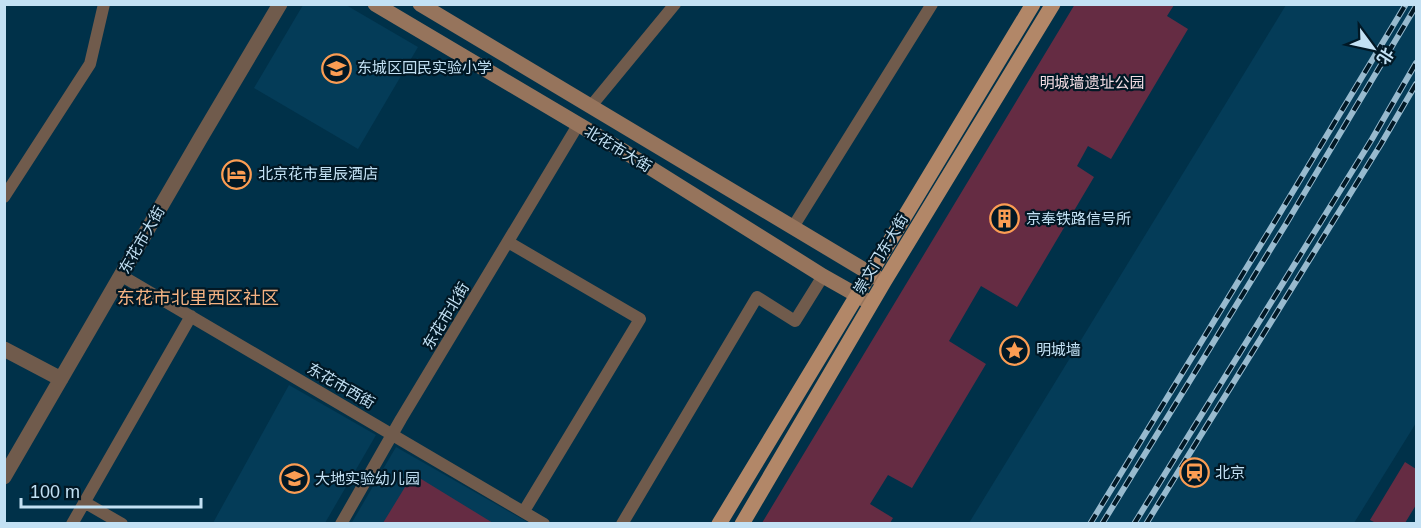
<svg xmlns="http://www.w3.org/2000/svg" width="1421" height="528" viewBox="0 0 1421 528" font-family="Arial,'Noto Sans SC',sans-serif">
  <rect width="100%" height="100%" fill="#003149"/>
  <!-- built -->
  <path fill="#043c58" d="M303,5H346L418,47L358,149L254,88Z
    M1286,5H1416V423L1354,523H969Z
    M289,385L376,435L325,523H213Z
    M396,447L529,523L351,524Z"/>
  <!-- green -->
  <path fill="#652c43" d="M1075,4L1174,5L1167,16L1188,29L1111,159L1088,146L1077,166L1094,177L1017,307L981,286L949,341L986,364L912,488L888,475L870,504L893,518L890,523H762Z
    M1405,462L1416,469V505L1405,523H1376L1370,520Z
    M413,474L493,523H383Z"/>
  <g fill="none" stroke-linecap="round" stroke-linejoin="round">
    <!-- minor -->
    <path stroke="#705b4c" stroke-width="12" d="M591,106L675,4
      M4,197L90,64L104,4
      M793,227L932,4
      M508,242L640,319L524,511
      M122,276L544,524
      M84,502L122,524
      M72,524L191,316
      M341,524L401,419L578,125
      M622,524L757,297L795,321L823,276"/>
    <!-- tertiary -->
    <path stroke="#705b4c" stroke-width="15" d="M4,349L61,379
      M4,477L200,139L280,4"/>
    <!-- secondary -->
    <path stroke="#96745c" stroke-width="15" d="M375,4L625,152L823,276L869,302
      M420,4L881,280"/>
    <!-- primary -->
    <path stroke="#b28768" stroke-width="15" d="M719,524L1033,4
      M742,524L884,282L1053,4"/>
    <defs>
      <path id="rail" d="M1090,524L1277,218L1406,4
        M1102,524L1286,224L1416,6
        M1134,524L1372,139L1416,63
        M1146,524L1381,144L1416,84"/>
    </defs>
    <!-- rail casing -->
    <use href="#rail" stroke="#98bace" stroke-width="6"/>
    <!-- rail -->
    <use href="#rail" stroke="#011825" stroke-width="4" stroke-dasharray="11" stroke-linecap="butt"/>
  </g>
  <!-- icons -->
  <defs>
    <symbol id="school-ring" viewBox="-11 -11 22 22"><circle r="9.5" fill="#011825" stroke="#fc9d53" stroke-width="1.5"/><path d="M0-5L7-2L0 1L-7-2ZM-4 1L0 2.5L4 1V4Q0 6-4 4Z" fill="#fc9d53"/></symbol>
    <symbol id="hotel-ring" viewBox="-11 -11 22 22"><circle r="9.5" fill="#011825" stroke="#fc9d53" stroke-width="1.5"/><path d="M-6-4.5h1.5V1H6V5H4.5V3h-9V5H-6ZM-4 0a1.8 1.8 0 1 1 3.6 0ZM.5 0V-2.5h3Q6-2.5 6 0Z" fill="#fc9d53"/></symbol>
    <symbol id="building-ring" viewBox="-11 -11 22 22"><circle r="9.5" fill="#011825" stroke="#fc9d53" stroke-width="1.5"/><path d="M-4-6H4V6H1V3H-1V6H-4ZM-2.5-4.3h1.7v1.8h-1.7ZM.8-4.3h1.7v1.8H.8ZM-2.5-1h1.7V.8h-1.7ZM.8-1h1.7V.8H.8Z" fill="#fc9d53"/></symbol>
    <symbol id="sight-ring" viewBox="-11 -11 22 22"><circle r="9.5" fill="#011825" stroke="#fc9d53" stroke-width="1.5"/><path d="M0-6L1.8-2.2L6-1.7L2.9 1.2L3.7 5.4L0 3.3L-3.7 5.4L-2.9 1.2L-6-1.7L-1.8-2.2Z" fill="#fc9d53"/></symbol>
    <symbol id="station-ring" viewBox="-11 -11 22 22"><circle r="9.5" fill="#011825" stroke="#fc9d53" stroke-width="1.5"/><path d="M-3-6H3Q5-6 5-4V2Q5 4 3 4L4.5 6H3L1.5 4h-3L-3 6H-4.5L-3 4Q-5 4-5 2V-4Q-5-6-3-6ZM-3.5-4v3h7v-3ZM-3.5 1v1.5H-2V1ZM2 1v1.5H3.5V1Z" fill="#fc9d53"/></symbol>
  </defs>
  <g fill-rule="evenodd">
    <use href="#school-ring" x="320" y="52" width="33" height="33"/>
    <use href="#hotel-ring" x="220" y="158" width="33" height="33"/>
    <use href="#building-ring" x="988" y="202" width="33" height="33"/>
    <use href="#sight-ring" x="998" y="334" width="33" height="33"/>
    <use href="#station-ring" x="1178" y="456" width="33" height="33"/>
    <use href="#school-ring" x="278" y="462" width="33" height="33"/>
  </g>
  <g text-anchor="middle" stroke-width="4.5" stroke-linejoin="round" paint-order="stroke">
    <!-- poi labels -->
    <g font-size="15" fill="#c3e1f4" stroke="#011825" text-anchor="start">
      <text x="357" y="73">东城区回民实验小学</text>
      <text x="258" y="179">北京花市星辰酒店</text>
      <text x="1026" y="224">京奉铁路信号所</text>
      <text x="1036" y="355">明城墙</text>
      <text x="1215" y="478">北京</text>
      <text x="315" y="484">大地实验幼儿园</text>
    </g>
    <!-- park labels -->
    <g font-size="15" fill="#f4dde4" stroke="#011825">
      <text x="1092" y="88">明城墙遗址公园</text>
    </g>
    <!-- street labels -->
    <g font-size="15" fill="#c3e1f4" stroke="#011825">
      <text transform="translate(618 149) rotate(31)" y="5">北花市大街</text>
      <text transform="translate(142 240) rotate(-60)" y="5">东花市大街</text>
      <text transform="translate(881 254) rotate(-59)" y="5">崇文门东大街</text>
      <text transform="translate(446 316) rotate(-59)" y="5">东花市北街</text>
      <text transform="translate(341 386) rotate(30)" y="5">东花市西街</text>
    </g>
    <!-- quarter labels -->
    <g font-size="18" fill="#f4b282" stroke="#011825">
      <text x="198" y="304">东花市北里西区社区</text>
    </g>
  </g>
  <!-- border -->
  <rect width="1421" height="528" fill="none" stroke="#c3e1f4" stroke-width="12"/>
  <!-- north arrow -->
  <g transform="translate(1373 48) rotate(123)" stroke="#011825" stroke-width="4.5" paint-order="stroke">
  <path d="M0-4.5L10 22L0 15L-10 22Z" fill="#c3e1f4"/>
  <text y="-9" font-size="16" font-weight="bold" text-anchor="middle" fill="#c3e1f4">北</text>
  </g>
  <!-- scale -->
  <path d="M21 498v9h180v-9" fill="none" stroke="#c3e1f4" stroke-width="3"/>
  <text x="30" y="498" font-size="18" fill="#c3e1f4" stroke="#011825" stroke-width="4.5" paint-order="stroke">100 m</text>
</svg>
